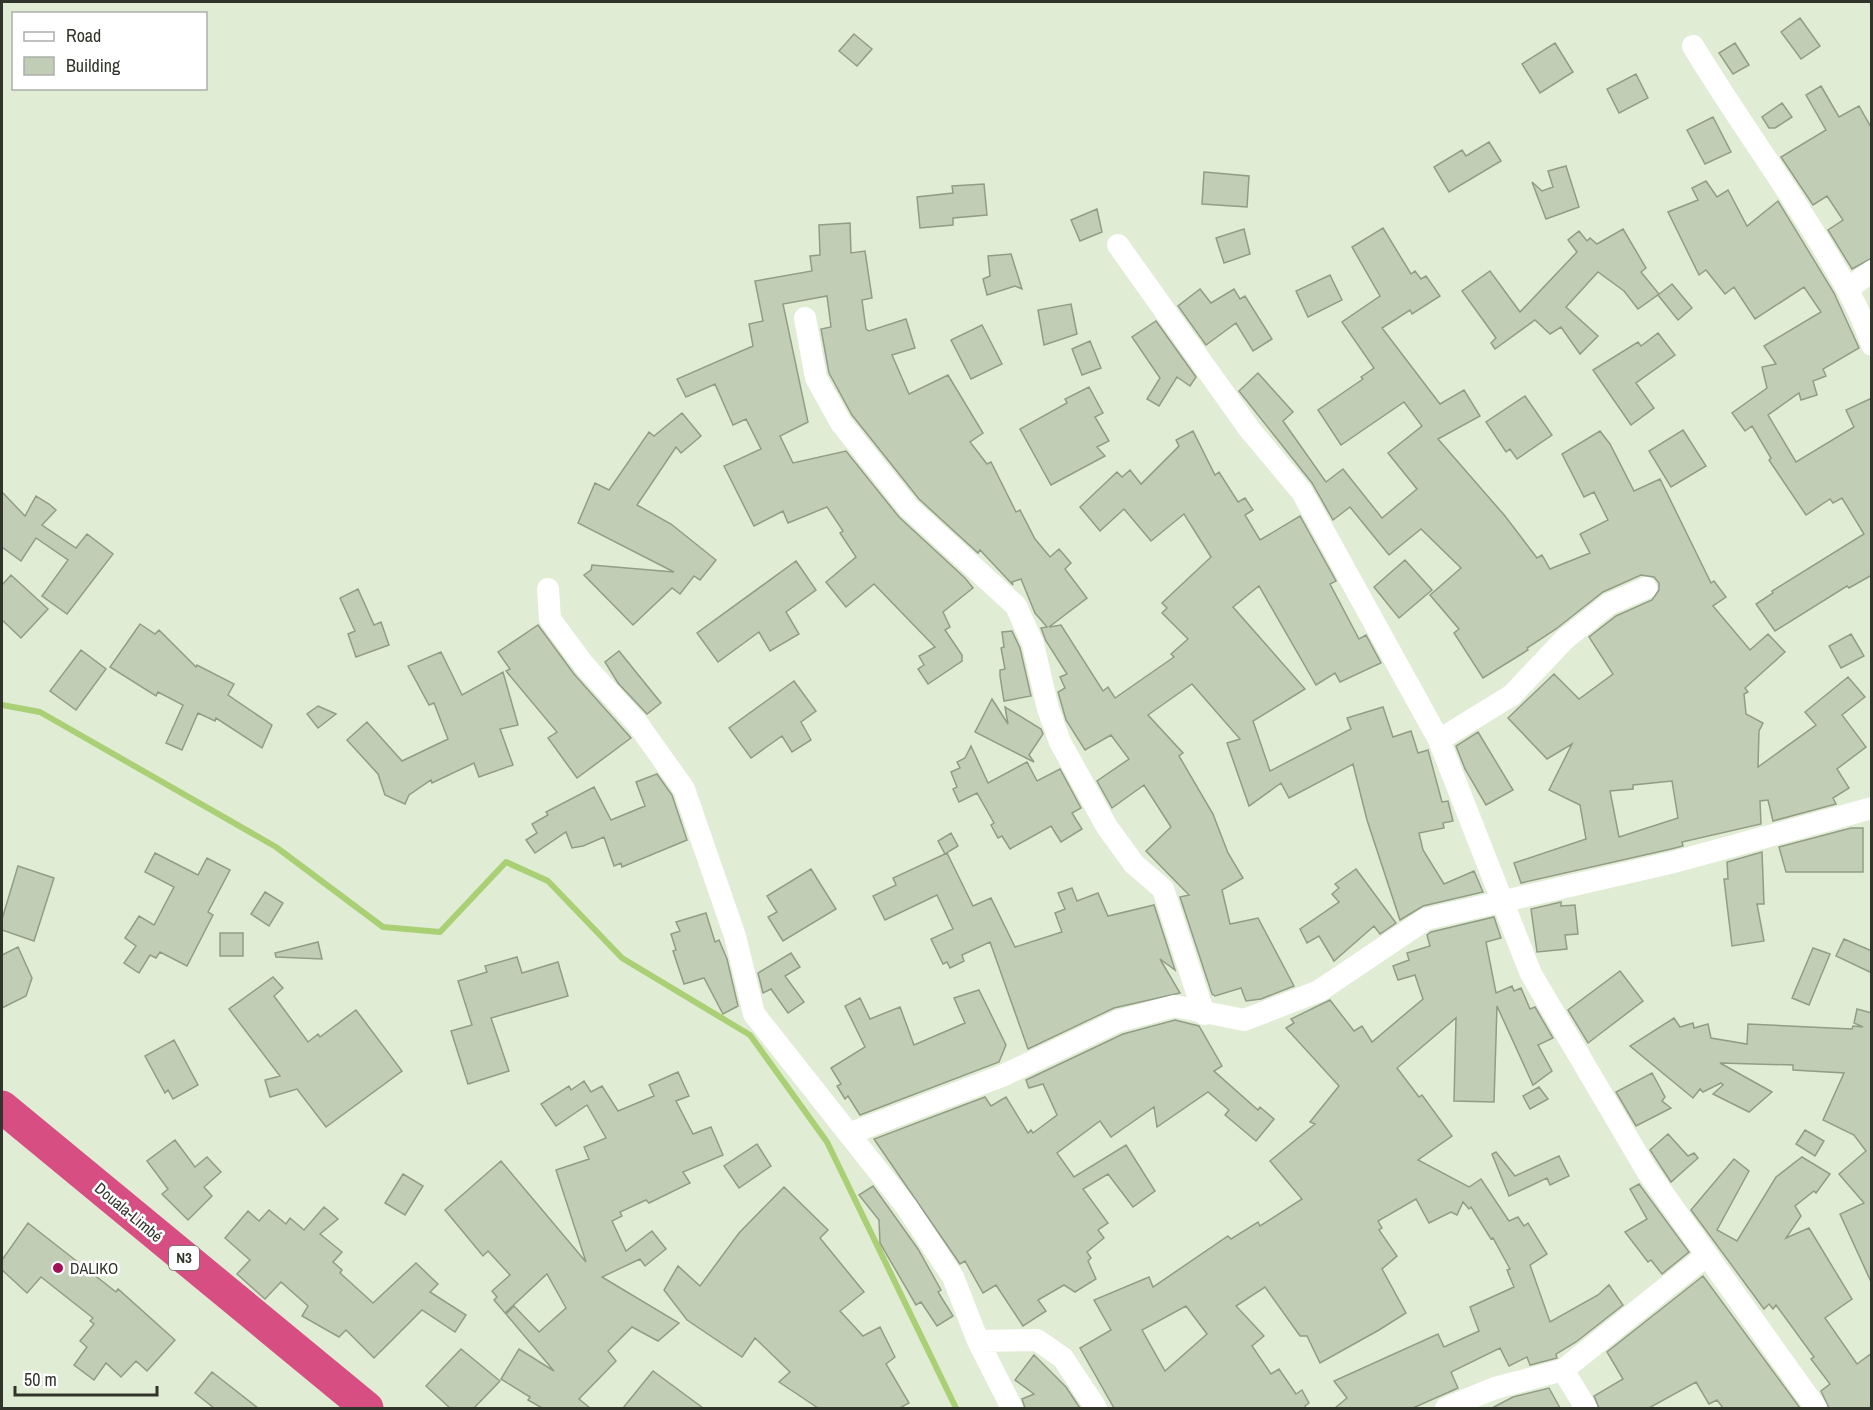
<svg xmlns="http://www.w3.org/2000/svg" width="1873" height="1410" viewBox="0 0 1873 1410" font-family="'Archivo Narrow',sans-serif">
  <rect width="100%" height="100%" fill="#e1ecd4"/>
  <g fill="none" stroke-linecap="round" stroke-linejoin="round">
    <!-- stream -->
    <path stroke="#a9d075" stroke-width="6" d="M2,705L40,712L276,847L383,927L440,932L506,862L548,881L622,958L750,1035L827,1142L956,1408"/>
  </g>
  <!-- building -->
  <path fill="#c2cdb5" stroke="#929d86" stroke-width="1.5" fill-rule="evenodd" d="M1800,18L1820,46L1801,59L1781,32Z
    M854,34L872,49L857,66L839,51Z
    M1555,43L1573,72L1540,93L1522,64Z
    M1735,43L1749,65L1733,74L1719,53Z
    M1636,74L1648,98L1619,113L1607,89Z
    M1821,86L1839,117L1859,106L1872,129V258L1852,269L1828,230L1843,220L1827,196L1813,205L1781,157L1826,130L1806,95Z
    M1782,103L1792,117L1775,128H1769L1762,117Z
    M1713,117L1731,152L1705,164L1687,130Z
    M1489,142L1501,161L1449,192L1434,167L1462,150L1466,156Z
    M1566,166L1579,207L1546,219L1532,182L1542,191L1553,187L1548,171Z
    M1204,172L1249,176L1247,207L1202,204Z
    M1706,181L1717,197L1728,190L1747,226L1778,201L1834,293L1859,348L1823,369L1826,376L1813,381L1817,395L1801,400L1799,393L1768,415L1796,462L1854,427L1846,410L1872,398V575L1849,588L1847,586L1775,631L1756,604L1773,593L1772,591L1864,534L1842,498L1833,503L1830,499L1806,515L1769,460L1771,458L1752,426L1745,431L1732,413L1767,388L1762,367L1776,364L1764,346L1821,312L1804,287L1755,319L1734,287L1725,294L1706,270L1699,275L1668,212L1698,200L1692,188Z
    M984,184L987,215L953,218V225L920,228L917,197L953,193L952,186Z
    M1097,209L1102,232L1080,241L1071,220Z
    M850,223L851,253L865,251L872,298L862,300L866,329L869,331L906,319L915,348L892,355L909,394L948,375L983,433L970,442L987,464L991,462L1016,512L1020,510L1035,539L1050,557L1059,549L1071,563L1065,569L1087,598L1049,627L1061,625L1103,691L1108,687L1115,698L1174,657L1171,654L1188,639L1162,613L1167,608L1162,603L1211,557L1184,514L1151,541L1124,509L1100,531L1080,507L1117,472L1122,477L1130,470L1141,484L1179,446L1176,440L1193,431L1215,475L1219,472L1238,502L1245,498L1253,510L1245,515L1260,540L1300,516L1336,581L1330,584L1359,639L1366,635L1381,663L1340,682L1335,673L1316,685L1259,586L1233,607L1305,689L1253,721L1270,771L1351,729L1347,718L1383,707L1393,737L1411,731L1418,753L1428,750L1442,802L1448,801L1453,821L1443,823L1444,828L1419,833L1423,850L1444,884L1474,871L1483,892L1423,906L1400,920L1367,820L1353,764L1289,798L1281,783L1249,806L1227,743L1240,739L1192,684L1148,715L1183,753L1179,756L1213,814L1228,853L1243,878L1222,890L1230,924L1258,918L1294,986L1261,999L1246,1001L1241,988L1215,996L1212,994L1180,897L1189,895L1146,851L1171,827L1144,785L1112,808L1097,781L1129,759L1111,735L1085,750L1066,720L1058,692L1065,688L1060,677L1067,674L1046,641L1041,628L1047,627L1035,613L1021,579L1012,582L1013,585L980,550L978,553L919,499L852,415L829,373L821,329L831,327L827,296L783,304L808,422L780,436L793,463L846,451L899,517L965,578L973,588L943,612L950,627L945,630L962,655V661L928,684L918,669L924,665L919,656L935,647L874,584L846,607L826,582L856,557L840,533L843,531L827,507L788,523L783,511L754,526L724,466L761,449L746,419L733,425L715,384L686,397L677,379L753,346L749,324L763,321L755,281L812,271L810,256L820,255L819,225Z
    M1383,228L1411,274L1415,271L1421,279L1426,276L1440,296L1412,314L1410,310L1382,328L1440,404L1464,390L1480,416L1438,439L1505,516L1537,558L1542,555L1550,569L1590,553L1580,534L1608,520L1594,492L1584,497L1562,454L1600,431L1610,444L1634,491L1660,479L1711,583L1714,581L1726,597L1713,606L1750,650L1768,634L1785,652L1745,688L1748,692L1744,694L1746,714L1763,723L1759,731L1758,767L1816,725L1805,712L1848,677L1865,697L1842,715L1866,747L1837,769L1849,788L1833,798L1836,804L1773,821L1768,800L1760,801L1761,824L1682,842L1683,846L1671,849L1521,883L1514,863L1586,839L1580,805L1549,790L1572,744L1547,759L1508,718L1554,674L1579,699L1613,674L1589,637L1616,616L1652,600L1659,590V583L1654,577L1641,575L1603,592L1556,629L1527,648L1528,650L1483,678L1454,633L1459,629L1430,595L1461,568L1421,529L1389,555L1350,507L1333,520L1312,483L1239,391L1258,373L1293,412L1283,421L1326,482L1343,469L1382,518L1417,489L1388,453L1422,426L1404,402L1341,445L1318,410L1363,379L1361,377L1374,368L1342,322L1380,296L1352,247ZM1672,781L1678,818L1619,837L1610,791L1633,789V785Z
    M1244,229L1250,254L1224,263L1216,238Z
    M1623,229L1646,268L1641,272L1659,294L1638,309L1624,291L1598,272L1566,307L1598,336L1580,354L1561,327L1550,334L1535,320L1495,349L1491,343L1496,338L1462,291L1490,271L1520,312L1577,252L1568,240L1579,231L1587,241L1590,238L1597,244Z
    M1011,254L1022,289L1015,286L987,295L983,279L990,276L988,256Z
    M1330,275L1342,300L1308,317L1296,291Z
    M1672,284L1692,308L1678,320L1658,295Z
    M1200,289L1211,303L1234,289L1240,299L1245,296L1272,339L1253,351L1236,323L1206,345L1178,306Z
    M1071,304L1077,334L1044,345L1038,310Z
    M1156,321L1196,377L1190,386L1177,377L1159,406L1147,399L1160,378L1132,337Z
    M982,325L1002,364L971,379L951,340Z
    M1658,333L1675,355L1636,383L1654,408L1631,425L1593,370L1638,342L1641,346Z
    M1090,341L1101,368L1082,375L1072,349Z
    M1089,387L1103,413L1095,417L1109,441L1097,447L1105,456L1051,485L1020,429L1067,403L1065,399Z
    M1525,396L1552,435L1517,459L1510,449L1506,452L1486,422Z
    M682,413L701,436L681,453L676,447L637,505L671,524L716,560L700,580L694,576L680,594L672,588L633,625L584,575L591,570L592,565L674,572L578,523L595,483L609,490L649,432L654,436Z
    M1683,430L1706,466L1671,487L1649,451Z
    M2,492L25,516L36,496L49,504L56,510L42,525L76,548L87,534L113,554L67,614L42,596L68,560L36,538L21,561L2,547Z
    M1405,560L1432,590L1399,618L1374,587Z
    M796,561L816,590L786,612L799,634L770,651L759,632L718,662L697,633Z
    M11,575L48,609L21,638L2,620V585Z
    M358,589L374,625L381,622L389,645L356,657L348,634L355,631L340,598Z
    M140,624L155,634L159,630L196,667L197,665L234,684L228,695L272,725L262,748L216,718L215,721L198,713L182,750L166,743L183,705L158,692L156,696L110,667Z
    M538,625L574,674L631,738L577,778L548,738L557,732L506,671L510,669L498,652Z
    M1012,631L1020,648L1031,696L1004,701L1000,676V670L1005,669L1001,648L1004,647L1002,632Z
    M1851,634L1864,656L1841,668L1829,646Z
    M81,650L106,669L76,710L50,691Z
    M619,651L661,703L647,714L618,683L605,662Z
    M441,652L462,695L503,672L518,725L500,729L513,765L479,777L474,763L432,783L431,780L409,795L405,804L385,795L378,774L347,740L367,722L402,761L448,739L434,703L429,705L408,666Z
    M794,681L816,711L801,722L811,740L792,752L782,736L751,758L729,728Z
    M992,699L1008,724L1005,707L1041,729L1043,734L1029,755L1034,762L975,732Z
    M318,706L336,714L318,728L307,714Z
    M1478,732L1513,790L1486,805L1465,769L1456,746Z
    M971,746L988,783L1027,762L1037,781L1060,769L1081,808L1072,813L1082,829L1061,842L1051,826L1010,849L1002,836L998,838L991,825L994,823L977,793L959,802L953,789L957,787L951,772L960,768L957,762L965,758Z
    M657,774L672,795L687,840L622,867L621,863L614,866L604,837L583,846L572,848L566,832L535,853L526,840L537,833L532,824L548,815L546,812L594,787L611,820L645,806L636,782Z
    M1851,828H1863V872H1786L1779,847Z
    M951,833L958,846L945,854L938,841Z
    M1762,852L1764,904H1757L1764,941L1732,946L1724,879H1728L1727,862Z
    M155,853L198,875L207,858L230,870L208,912L213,915L187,966L160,952L156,958L150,955L139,973L124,963L136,946L125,938L139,916L154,925L174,887L145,872Z
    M947,853L973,906L991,898L1015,947L1062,932L1055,913L1065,909L1058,893L1072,888L1077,901L1098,893L1108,916L1154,905L1175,970L1160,959L1180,993L1114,1008L1028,1049L990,942L962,955L964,961L950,968L947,962L943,964L931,939L953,929L937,895L885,920L873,896L896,885L893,878Z
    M18,866L54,878L34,941L2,930V919Z
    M811,869L836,909L783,941L768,917L777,912L767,896Z
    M1356,869L1396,923L1380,934L1374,926L1334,961L1319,936L1307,943L1300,929L1339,902L1332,894L1339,888L1335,884Z
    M265,892L283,903L269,926L251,914Z
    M1561,902V906L1575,905L1578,934L1565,935L1567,949L1537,952L1531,909Z
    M706,913L715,942L719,940L727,959L738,1006L723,1014L704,978L684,984L673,951L676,950L671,934L680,931L676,922Z
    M1494,917L1501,938L1486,942L1496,993L1512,986L1514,991L1521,988L1530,1009L1535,1007L1553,1038L1538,1045L1552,1071L1533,1085L1497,1006L1494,1102L1454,1101L1456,1018L1397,1068L1419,1097L1422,1095L1452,1136L1418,1160L1469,1187L1481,1179L1509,1221L1518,1217L1524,1226L1528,1223L1547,1254L1530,1265L1550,1322L1598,1295L1609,1285L1623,1305L1576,1342L1556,1354L1557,1358L1530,1365L1527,1357L1509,1366L1500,1348L1451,1372L1458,1388L1413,1408H1335L1347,1398L1334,1381L1438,1334L1444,1347L1479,1331L1470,1307L1514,1287L1507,1270L1510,1269L1493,1238L1491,1239L1471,1207L1469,1209L1463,1202L1457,1215L1451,1212L1429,1223L1416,1199L1378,1221L1382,1228L1379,1230L1397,1256L1382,1269L1406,1313L1379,1330L1320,1363L1307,1336H1300L1265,1287L1236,1306L1264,1336L1252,1346L1271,1374L1279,1369L1296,1394L1302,1390L1309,1403L1305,1406L1306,1408H1114L1080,1348L1111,1330L1094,1300L1149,1277L1153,1287L1228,1236L1231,1239L1258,1222L1260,1226L1302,1199L1270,1161L1315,1124L1310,1122L1339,1086L1286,1028L1294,1023L1291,1019L1330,1000L1354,1031L1362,1026L1372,1042L1423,999L1415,975L1398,980L1393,966L1409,960L1407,953L1430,946L1427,935L1431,932ZM1186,1306L1207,1334L1165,1371L1142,1330Z
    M220,933H243V956H220Z
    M1844,939L1872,951V973L1836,956Z
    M318,942L322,959L276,957L275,953Z
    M18,947L32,978L26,996L2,1008V955Z
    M1813,948L1830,954L1809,1005L1792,998Z
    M791,953L800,967L785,976L804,1002L788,1013L771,989L763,993L758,973Z
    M517,957L522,973L558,962L568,996L491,1018L509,1071L468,1084L451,1031L472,1025L458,981L487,972L485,966Z
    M1620,971L1643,1001L1588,1043L1568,1010Z
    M273,977L283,988L274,996L308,1042L318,1034L320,1037L356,1010L402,1071L326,1127L297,1089L270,1097L265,1080L280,1076L229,1009Z
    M979,990L1006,1045L999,1062L860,1115L848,1096L845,1099L837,1086L841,1084L831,1068L865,1047L845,1006L860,998L870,1019L900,1007L914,1045L965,1023L954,998Z
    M1857,1009L1872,1013V1284L1840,1214L1864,1203L1839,1174L1866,1151L1854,1135L1823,1120L1844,1073L1793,1070V1065L1720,1063L1772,1092L1749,1112L1713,1094L1723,1085L1721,1083L1703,1092L1700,1089L1693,1098L1630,1046L1674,1018L1680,1027L1693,1023L1694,1028L1708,1024L1711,1038L1747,1044L1748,1024L1852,1029L1853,1026L1863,1027L1854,1023Z
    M1175,1020L1199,1026L1222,1066L1214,1071L1258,1110L1260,1107L1274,1119L1256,1141L1225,1115L1229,1110L1208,1092L1157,1127L1154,1107L1111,1137L1100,1121L1057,1153L1074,1177L1126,1145L1155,1191L1133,1207L1108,1174L1083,1189L1108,1223L1098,1230L1104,1238L1087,1252L1091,1258L1088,1261L1096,1279L1075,1292L1064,1285L1038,1300L1046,1311L1023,1326L996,1285L983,1293L965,1261L960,1264L874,1139L985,1097L991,1106L1006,1097L1028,1133L1031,1130L1033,1133L1057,1115L1043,1084L1029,1088L1026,1080L1123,1034Z
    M174,1040L198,1085L173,1099L168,1090L165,1093L145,1056Z
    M678,1072L689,1096L676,1101L693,1134L711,1127L723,1155L683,1172L690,1183L649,1203L646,1200L620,1212L622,1216L612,1221L626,1251L652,1231L666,1249L645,1266L640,1259L602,1277L679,1323L658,1341L632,1327L608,1351L616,1361L579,1399L590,1408H542L528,1400L530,1397L501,1379L519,1349L554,1371L506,1314L514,1306L539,1332L566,1308L547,1274L505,1313L494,1300L497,1297L492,1291L510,1275L488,1251L483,1256L445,1210L501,1161L586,1262L556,1170L589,1159L584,1147L606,1138L587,1105L556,1126L541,1104L569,1086L571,1090L584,1081L591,1092L602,1086L618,1111L654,1096L649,1085Z
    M1652,1073L1665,1097L1662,1101L1671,1108L1636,1126L1616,1092Z
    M1539,1087L1548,1099L1530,1109L1523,1096Z
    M1805,1130L1824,1141L1815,1156L1796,1144Z
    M1668,1134L1688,1156L1694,1153L1698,1158L1671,1182L1650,1150Z
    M175,1140L195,1167L207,1157L221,1172L204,1187L212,1196L188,1220L162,1194L168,1189L147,1161Z
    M757,1144L771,1166L739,1188L724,1166Z
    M1496,1152L1515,1176L1559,1156L1569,1176L1550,1185L1547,1178L1509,1196L1492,1154Z
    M1802,1157L1830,1174L1816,1193L1814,1191L1795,1206L1801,1216L1786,1238L1809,1228L1852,1299L1825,1318L1857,1364L1872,1353V1408H1829L1821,1391L1830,1384L1811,1359L1814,1357L1776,1305L1773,1309L1769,1304L1764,1309L1691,1210L1734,1159L1749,1171L1717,1230L1737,1241L1776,1177Z
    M403,1174L423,1186L405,1215L385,1203Z
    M1639,1184L1689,1252L1662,1274L1651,1260L1648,1262L1625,1232L1647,1219L1630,1189Z
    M873,1186L918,1249L941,1290L938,1292L953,1316L937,1326L921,1302L916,1305L880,1243L879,1220L859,1195Z
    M784,1187L828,1230L820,1238L864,1292L840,1311L863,1336L880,1327L895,1357L886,1364L909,1403L900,1408H818L779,1382L790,1372L755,1338L742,1357L687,1320L664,1290L678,1266L700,1286L739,1233Z
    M324,1207L338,1219L320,1234L342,1252L333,1262L342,1270L340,1273L373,1303L416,1263L438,1284L430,1292L466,1315L455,1332L422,1310L374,1358L346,1330L339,1337L302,1316L308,1306L281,1282L265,1299L237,1274L250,1260L225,1238L248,1211L259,1221L269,1210L286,1224L290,1218L304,1230Z
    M28,1223L116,1292L118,1289L175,1340L147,1371L136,1361L121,1377L106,1363L94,1380L74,1365L87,1347L80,1341L94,1324L90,1321L93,1318L41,1277L27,1293L2,1270V1260Z
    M1703,1276L1800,1408H1723L1717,1400L1709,1404L1696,1382L1649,1408H1599L1594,1396L1623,1379L1607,1352Z
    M461,1349L500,1381L474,1408H450L426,1386Z
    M1034,1355L1066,1387L1080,1408H1025L1022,1399L1034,1394L1015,1380Z
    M653,1371L703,1408H623Z
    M212,1372L258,1408H214L195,1393Z
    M1549,1388L1560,1408H1492L1513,1397Z"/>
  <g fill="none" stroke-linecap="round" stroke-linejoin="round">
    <!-- street -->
    <path stroke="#fff" stroke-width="22" d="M1693,46C1731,109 1774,168 1813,231C1836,269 1858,303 1872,345
      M1118,245L1250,430L1302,492L1439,740L1531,974L1647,1171L1816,1408
      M1849,288L1872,271
      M805,318L816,378L841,423L909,508L1016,606L1033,644L1048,709L1060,742L1107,827L1134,864L1163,889L1204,1014
      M548,589L550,619L584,665L637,723L684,789L735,936L754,1014L906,1206L953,1277L978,1341L1012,1408
      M1439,740L1512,695L1565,639L1609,604L1646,588
      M851,1133L1002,1076L1118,1021L1175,1006L1244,1020L1319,991L1426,919L1674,862L1872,808
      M978,1341L1037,1340L1063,1358L1096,1408
      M1563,1370L1707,1255
      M1446,1408L1495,1388L1563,1370L1586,1408"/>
    <!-- highway -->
    <path stroke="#d74e83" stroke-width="33" d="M2,1107L367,1408"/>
  </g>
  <!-- markers -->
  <circle fill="#a21157" stroke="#fff" stroke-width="2" cx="58" cy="1268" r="6"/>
  <g text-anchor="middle" stroke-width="5" stroke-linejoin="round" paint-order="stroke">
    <!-- shield labels -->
    <rect fill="#fff" stroke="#6e716b" stroke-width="1.5" x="169" y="1246" width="30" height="24" rx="4.5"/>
    <g font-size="15" font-weight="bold" fill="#30342b">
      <text x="184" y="1263">N3</text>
    </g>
    <!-- street labels -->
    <g font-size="16" fill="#30342b" stroke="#fff">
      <text transform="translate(129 1212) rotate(40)" y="6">Douala-Limbé</text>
    </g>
    <!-- poi labels -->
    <g font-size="16" fill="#30342b" stroke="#fff" text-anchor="start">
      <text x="70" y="1274">DALIKO</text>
    </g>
  </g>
  <!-- border -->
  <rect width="1873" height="1410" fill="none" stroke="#30342b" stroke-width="6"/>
  <!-- legend -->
  <rect x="12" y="12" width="195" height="78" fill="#ffffff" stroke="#acaeaa" stroke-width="1.5"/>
  <rect x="24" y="32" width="30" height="9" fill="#ffffff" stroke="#acaeaa" stroke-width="1.5"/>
  <text x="66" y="42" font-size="18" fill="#30342b">Road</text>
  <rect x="24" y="57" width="30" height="18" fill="#c2cdb5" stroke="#acaeaa" stroke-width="1.5"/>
  <text x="66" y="72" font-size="18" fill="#30342b">Building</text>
  <!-- scale -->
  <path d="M15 1386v9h142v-9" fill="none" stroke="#30342b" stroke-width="3"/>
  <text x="24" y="1386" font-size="18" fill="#30342b" stroke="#ffffff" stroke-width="4.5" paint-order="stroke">50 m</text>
</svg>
